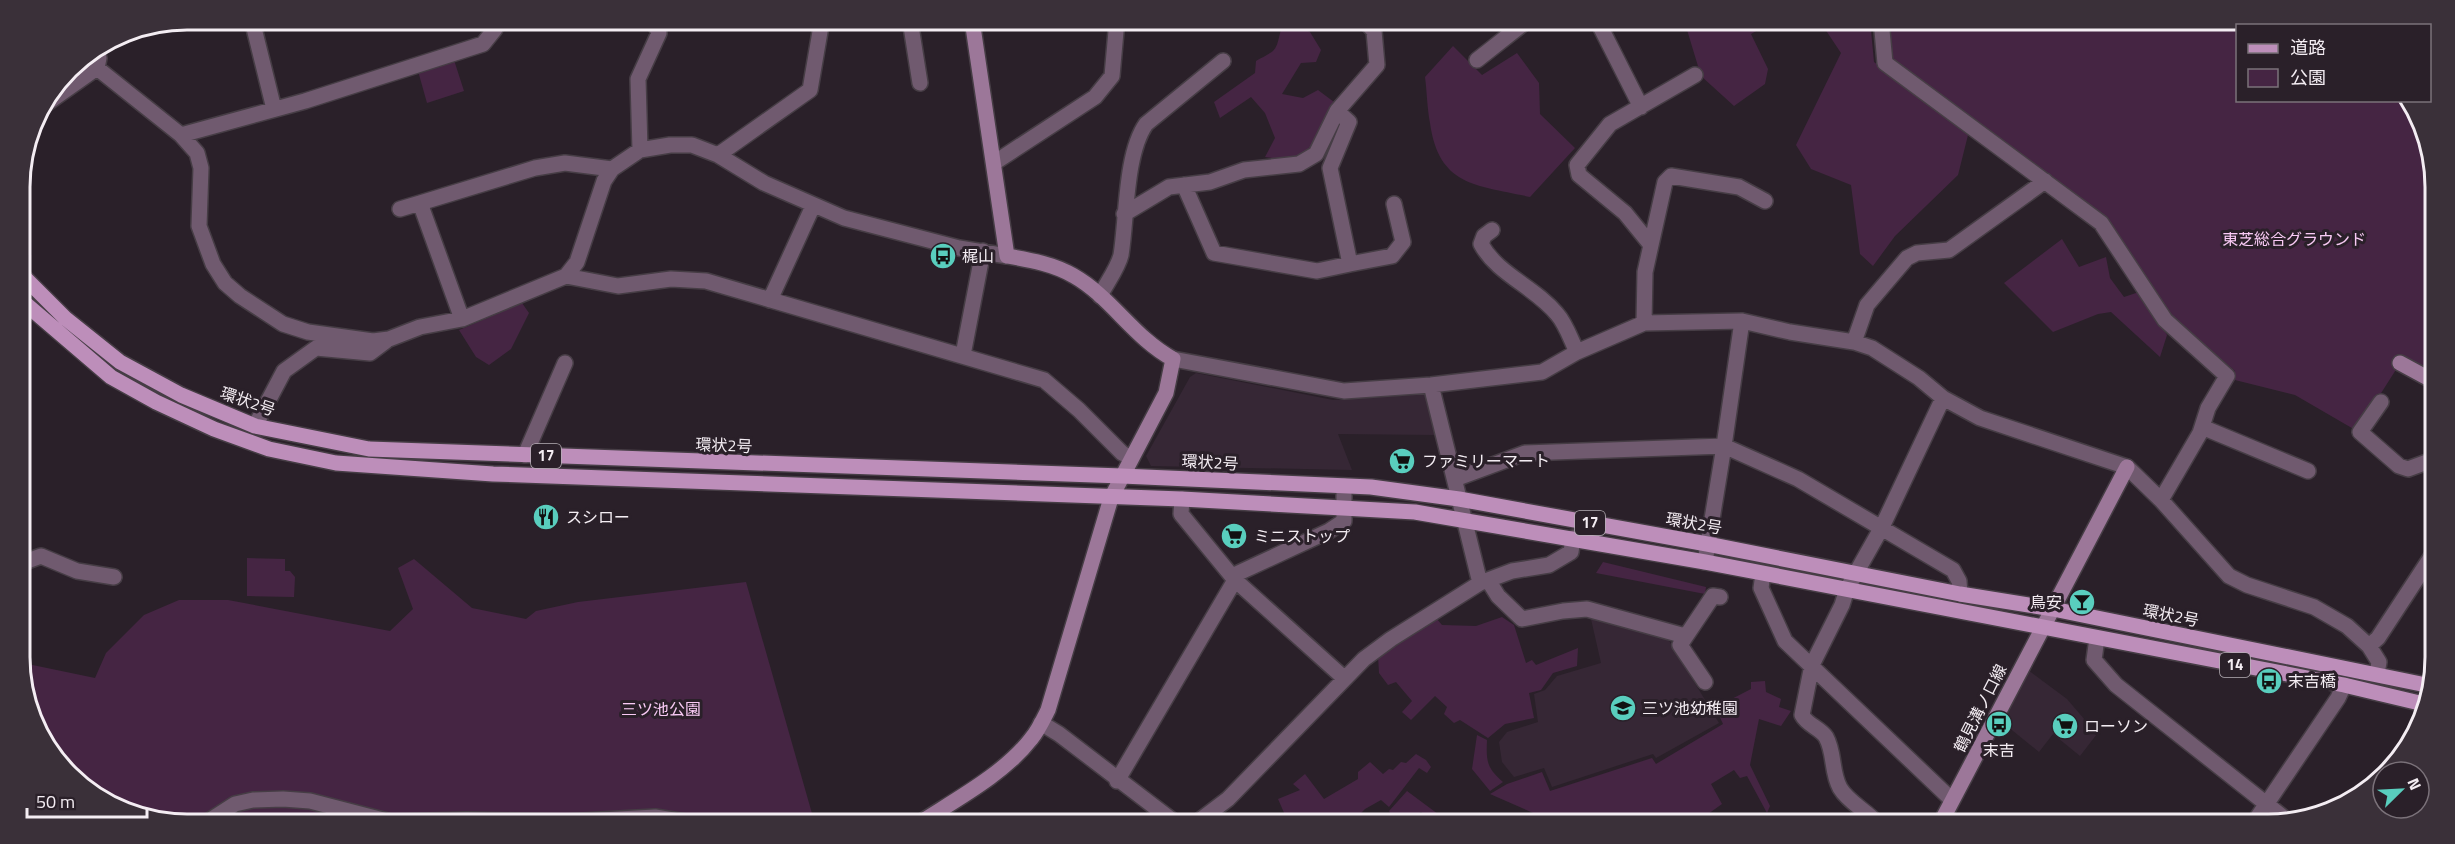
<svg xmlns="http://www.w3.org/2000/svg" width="2455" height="844" viewBox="0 0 2455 844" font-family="'Titillium Web','Noto Sans JP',sans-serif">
  <rect width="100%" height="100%" fill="#2a2029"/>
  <!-- built -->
  <path fill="#362735" d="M1196,373L1333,400L1428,394L1437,435L1338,434L1352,470L1151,466L1146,456L1190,377Z
    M1591,619L1657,632L1670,642L1719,723L1656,758L1653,754L1552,787L1544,768L1514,777L1502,762L1499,742L1507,732L1538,722L1534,694L1545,690L1557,676L1601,663Z
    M2028,670L2067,699L2097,734L2080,756L2053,734L2039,752L2002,722Z"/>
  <!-- green -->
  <path fill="#452543" d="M1286,20L1310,32L1321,50L1316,62L1301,63L1282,94L1303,98L1318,90L1334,102C1319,137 1312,165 1265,157L1275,138L1265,113L1251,97L1220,118L1214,102L1255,73L1256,61C1261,58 1268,55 1273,51C1280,45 1278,30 1286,20Z
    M1684,20H1775L1751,34L1768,69L1765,84L1734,106L1701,76Z
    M1819,20H1870L1874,62L1968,135L1958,175L1895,236L1873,266L1860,254L1851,185L1811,169L1796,145L1841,53Z
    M1885,20H2268L2305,25L2238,26V100L2405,101L2434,165L2435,371L2422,369L2404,357L2357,431L2295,395L2231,379L2235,371L2167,312L2107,218L1887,59Z
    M1453,46L1482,75L1517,53L1539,83L1540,114L1575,148L1530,197C1477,185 1439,187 1430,123C1427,107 1427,92 1425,77Z
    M454,60L464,91L427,103L418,71Z
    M2062,239L2079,267L2106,257L2110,278L2124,297L2139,292L2167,335L2160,357L2111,312L2098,314L2053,332L2004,283Z
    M522,303L529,313L511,349L489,365L476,357L459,330Z
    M247,558L285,559V571H290L295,577L294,597L247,596Z
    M414,559L472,608L526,619L536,611L578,602L746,582L815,824H187L133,816L61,767L23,690V663L95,678L106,653L144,615L179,600H228L390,631L413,609L398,568Z
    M1603,562L1706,587L1705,594L1596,573Z
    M1502,617L1514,625L1526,663L1532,660L1536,665L1578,648L1577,666L1553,673L1541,690L1529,693L1534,718L1505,724L1488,738L1460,720L1454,723L1444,714L1447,707L1435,696L1411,720L1402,712L1412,701L1396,682L1388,685L1379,673L1378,656L1436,618L1442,625L1476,626Z
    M1765,681L1766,692L1781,699L1779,707L1791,711L1781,726L1759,719L1750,765L1770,806L1767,813L1747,776L1740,778L1734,770L1711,784L1722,804L1701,819L1704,824H1540V816L1490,794L1507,784L1542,772L1550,791L1652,758L1656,764L1723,724L1717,711L1718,706L1751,689V682Z
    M1477,735L1487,740C1486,762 1487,768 1503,782L1490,791L1472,769Z
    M1416,754L1426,760L1431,767L1427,773L1419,768L1389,807L1381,800L1365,809L1350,824H1289L1278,799L1300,790L1293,784L1305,774L1324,799L1358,779V772L1370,762L1383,774L1389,769L1393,770L1401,762L1406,763Z
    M1407,791L1442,817L1441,824H1436L1421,812L1400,824H1396L1389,811Z"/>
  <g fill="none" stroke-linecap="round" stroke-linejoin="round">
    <defs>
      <path id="street" d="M252,20L274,109
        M910,20L920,83
        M1604,20L1601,28L1641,107
        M1881,20L1885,63L2101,223L2165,320L2227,376L2208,408L2200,433L2161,500
        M89,53L97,68L181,135L197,153L201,168L199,226L213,264L225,283L240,296L283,324L308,332L373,341L389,339L420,327L462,319L566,276L577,262L604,181L612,169L640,150L670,145H692L718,155L764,183L844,218L959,248L1007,256
        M1477,60L1528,20
        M39,109L97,68L99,58
        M181,135L305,101L483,44L495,29L496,20
        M640,150L638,79L659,33L653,20
        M718,155L810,90L822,20
        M994,163L1095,97L1112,76L1117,20
        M1184,185L1214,253L1317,271L1350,264L1330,168L1349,122L1337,111L1377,65L1374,31L1364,20
        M400,209L420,203
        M1124,214L1169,187L1210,182L1244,170L1299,164L1316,154L1337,111
        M1492,230L1484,236L1481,244C1497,274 1535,287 1557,314C1566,324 1571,340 1577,352
        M1651,245L1625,213L1579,175L1577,165L1610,124L1695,75
        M1350,264L1392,256L1403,242L1394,204
        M566,276L618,286L671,279L706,281L1044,380L1079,410L1122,453L1131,458
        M1100,296C1106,284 1118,268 1121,255C1127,218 1125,154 1146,124L1223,61
        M770,300L813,206
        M462,319L420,203L535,168L565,163L612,169
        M1644,323L1645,272L1665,182L1671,176L1739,187L1765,201
        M1854,342L1867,305L1907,258L1917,253L1949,250L2045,181
        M963,355L983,251
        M1173,359L1344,391L1431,385L1542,372L1577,352L1644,323L1742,321L1790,332L1854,342L1872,348L1919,378L1943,398L1980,418L2127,467L2161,500L2229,576L2247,585L2314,607L2347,626L2369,646L2379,662L2377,674
        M1431,385L1480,583
        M2381,402L2360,432L2399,466L2408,469L2435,459
        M255,426L284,371L316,348L370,353L386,341
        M2202,427L2308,471
        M525,455L565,363
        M1455,479L1525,453L1724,446L1798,479L1953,570L1959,581L1960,594
        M1182,499L1181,514L1235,580L1344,678
        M1705,562L1724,446L1742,321
        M22,563L41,556L77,571L114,577
        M1763,574L1761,588L1785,641L1952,800
        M1232,576L1329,531L1344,521V486
        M1488,580L1498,596L1522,619L1563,611L1587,609L1685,636
        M2097,638L2094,660L2116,685L2288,821
        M2369,646L2378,638L2435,551
        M1705,682L1680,645L1713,596L1720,597
        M1041,723L1059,734L1177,824
        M1117,781L1235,580
        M204,824L235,804L253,800L283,799L310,801L391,822L467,820L565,822L655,817L697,824
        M1195,824L1228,799L1364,659L1391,639L1480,583L1512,571L1549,565L1571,552L1573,538
        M1878,824C1867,811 1848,802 1840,788C1831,772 1835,753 1826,737C1820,728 1807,725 1802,715L1812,665L1842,605L1847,589L1882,527L1943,398
        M2253,824L2338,698L2344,685"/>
      <path id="secondary" d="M2400,363L2435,382
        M918,824C955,800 1004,774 1031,739C1038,731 1043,720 1048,710L1111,498L1166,393L1173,359C1134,338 1111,297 1074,276C1054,264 1030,260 1007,256L972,20
        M1940,824L2127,467"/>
      <path id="primary" d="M20,273L65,318L120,362L181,395L255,426L369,449L1122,476L1371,487L1459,499L1707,544L1960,594L2053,609L2431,686
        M21,300L111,377L156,402L214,429L269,449L336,463L493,474L1182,499L1415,512L1705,562L2344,685L2428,705"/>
    </defs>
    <!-- street casing -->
    <use href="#street" stroke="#463d45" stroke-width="18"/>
    <!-- secondary casing -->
    <use href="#secondary" stroke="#463d45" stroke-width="18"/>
    <!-- primary casing -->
    <use href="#primary" stroke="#463d45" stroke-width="18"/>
    <!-- street -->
    <use href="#street" stroke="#705a6f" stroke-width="15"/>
    <!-- secondary -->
    <use href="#secondary" stroke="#9c7799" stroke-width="15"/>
    <!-- primary -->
    <use href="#primary" stroke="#bd8eba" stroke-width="15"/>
  </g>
  <!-- icons -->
  <defs>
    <symbol id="bus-disc" viewBox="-11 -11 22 22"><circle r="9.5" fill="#59cebe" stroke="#2a2029"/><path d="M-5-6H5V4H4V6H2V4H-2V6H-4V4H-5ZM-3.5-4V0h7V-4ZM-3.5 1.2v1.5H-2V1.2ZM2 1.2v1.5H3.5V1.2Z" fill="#111"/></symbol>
    <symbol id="supermarket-disc" viewBox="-11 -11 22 22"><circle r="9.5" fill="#59cebe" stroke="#2a2029"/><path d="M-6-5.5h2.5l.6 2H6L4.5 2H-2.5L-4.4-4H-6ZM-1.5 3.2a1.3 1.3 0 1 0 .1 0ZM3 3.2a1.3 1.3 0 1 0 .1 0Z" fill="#111"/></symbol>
    <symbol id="restaurant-disc" viewBox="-11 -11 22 22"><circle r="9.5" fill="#59cebe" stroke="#2a2029"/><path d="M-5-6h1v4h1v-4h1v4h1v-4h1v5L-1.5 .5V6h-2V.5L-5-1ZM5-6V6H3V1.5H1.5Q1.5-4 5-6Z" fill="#111"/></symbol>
    <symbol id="bar-disc" viewBox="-11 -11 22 22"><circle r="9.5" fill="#59cebe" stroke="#2a2029"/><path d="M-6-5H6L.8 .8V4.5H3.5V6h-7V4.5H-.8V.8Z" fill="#111"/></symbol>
    <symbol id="school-disc" viewBox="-11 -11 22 22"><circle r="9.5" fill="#59cebe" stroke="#2a2029"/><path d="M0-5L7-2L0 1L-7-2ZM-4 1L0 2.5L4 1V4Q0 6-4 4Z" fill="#111"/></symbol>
  </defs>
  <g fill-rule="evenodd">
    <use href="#bus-disc" x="928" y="241" width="30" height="30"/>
    <use href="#supermarket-disc" x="1387" y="446" width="30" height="30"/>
    <use href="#restaurant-disc" x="531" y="502" width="30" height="30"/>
    <use href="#supermarket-disc" x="1219" y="521" width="30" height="30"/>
    <use href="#bar-disc" x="2067" y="587" width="30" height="30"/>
    <use href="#bus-disc" x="2254" y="666" width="30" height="30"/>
    <use href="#school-disc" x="1608" y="693" width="30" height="30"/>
    <use href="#bus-disc" x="1984" y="709" width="30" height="30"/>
    <use href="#supermarket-disc" x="2050" y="711" width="30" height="30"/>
  </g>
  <g text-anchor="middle" stroke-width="6" stroke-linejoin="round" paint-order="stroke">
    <!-- shield labels -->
    <g fill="#2a2029" stroke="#b7b0b6" stroke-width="1.5">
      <rect x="531" y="444" width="30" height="24" rx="4.5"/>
      <rect x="1575" y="511" width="30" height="24" rx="4.5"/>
      <rect x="2220" y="653" width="30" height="24" rx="4.5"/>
    </g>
    <g font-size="15" font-weight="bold" fill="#f4edf3">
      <text x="546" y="461">17</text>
      <text x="1590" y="528">17</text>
      <text x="2235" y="670">14</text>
    </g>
    <!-- park labels -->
    <g font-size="16" fill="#f9caf5" stroke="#2a2029">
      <text x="2294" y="245">東芝総合グラウンド</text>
      <text x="661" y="715">三ツ池公園</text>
    </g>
    <!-- poi labels -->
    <g font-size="16" fill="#f4edf3" stroke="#2a2029" text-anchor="start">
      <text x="962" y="262">梶山</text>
      <text x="1422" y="467">ファミリーマート</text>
      <text x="566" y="523">スシロー</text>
      <text x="1254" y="542">ミニストップ</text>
      <text x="2062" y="608" text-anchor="end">鳥安</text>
      <text x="2288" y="687">末吉橋</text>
      <text x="1642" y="714">三ツ池幼稚園</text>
      <text x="2084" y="732">ローソン</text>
      <text x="1999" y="756" text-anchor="middle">末吉</text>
    </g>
    <!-- street labels -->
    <g font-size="16" fill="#f4edf3" stroke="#2a2029">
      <text transform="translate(248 401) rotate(19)" y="6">環状2号</text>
      <text transform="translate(724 445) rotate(2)" y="6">環状2号</text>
      <text transform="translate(1210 462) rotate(3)" y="6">環状2号</text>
      <text transform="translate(1694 523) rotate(10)" y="6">環状2号</text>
      <text transform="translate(2171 615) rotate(11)" y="6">環状2号</text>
      <text transform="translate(1980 708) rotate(-63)" y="6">鶴見溝ノ口線</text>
    </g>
  </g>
  <!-- crop -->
  <path d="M0 0H2455V844H0ZM187 30H2268A157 157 0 0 1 2425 187V657A157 157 0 0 1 2268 814H187A157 157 0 0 1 30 657V187A157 157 0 0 1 187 30Z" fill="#3a3039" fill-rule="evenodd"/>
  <path fill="none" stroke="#f4edf3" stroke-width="3" d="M187 30H2268A157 157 0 0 1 2425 187V657A157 157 0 0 1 2268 814H187A157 157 0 0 1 30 657V187A157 157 0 0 1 187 30Z"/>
  <!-- legend -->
  <rect x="2236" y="24" width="195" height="78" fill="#2a2029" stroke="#7b727a" stroke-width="1.5"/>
  <rect x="2248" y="44" width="30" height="9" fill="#bd8eba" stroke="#7b727a" stroke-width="1.5"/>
  <text x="2290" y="54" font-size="18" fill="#f4edf3">道路</text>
  <rect x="2248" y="69" width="30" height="18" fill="#452543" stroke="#7b727a" stroke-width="1.5"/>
  <text x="2290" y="84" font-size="18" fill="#f4edf3">公園</text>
  <!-- north arrow -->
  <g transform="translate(2401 790) rotate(66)"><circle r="28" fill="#2a2029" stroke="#7b727a" stroke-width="1.5"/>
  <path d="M0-4.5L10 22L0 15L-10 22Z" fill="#59cebe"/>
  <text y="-9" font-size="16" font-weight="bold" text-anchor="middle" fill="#f4edf3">N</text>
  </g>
  <!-- scale -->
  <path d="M27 808v9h120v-9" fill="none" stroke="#f4edf3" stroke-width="3"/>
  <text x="36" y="808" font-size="18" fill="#f4edf3" stroke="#2a2029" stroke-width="4.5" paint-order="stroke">50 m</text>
</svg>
